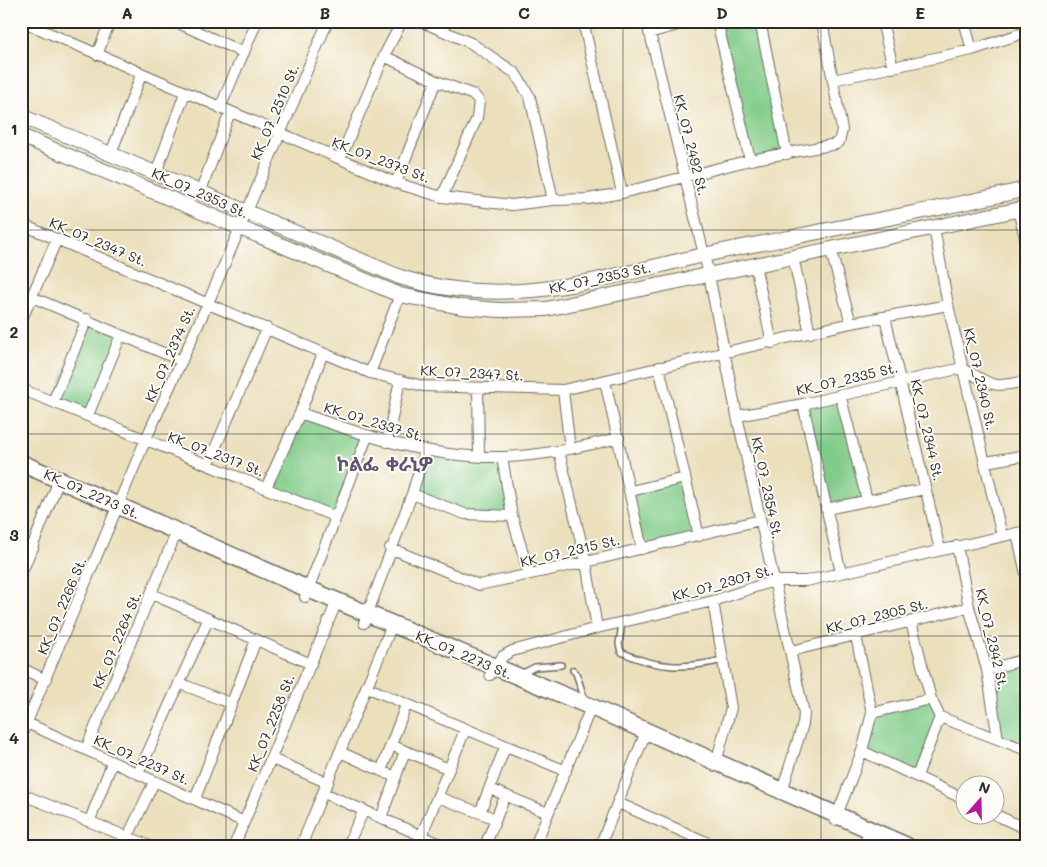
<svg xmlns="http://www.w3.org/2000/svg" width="1047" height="867" viewBox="0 0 1047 867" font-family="Mali,'Noto Sans Ethiopic',sans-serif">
  <rect width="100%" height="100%" fill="#fdfcf7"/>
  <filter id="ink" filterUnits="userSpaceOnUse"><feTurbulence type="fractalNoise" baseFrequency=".02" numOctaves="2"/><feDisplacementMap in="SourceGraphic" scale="10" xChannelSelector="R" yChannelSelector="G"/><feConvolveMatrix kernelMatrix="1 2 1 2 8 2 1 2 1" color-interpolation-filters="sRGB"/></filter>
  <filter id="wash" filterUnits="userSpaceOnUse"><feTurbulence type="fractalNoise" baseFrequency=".0096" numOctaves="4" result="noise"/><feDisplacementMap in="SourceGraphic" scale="20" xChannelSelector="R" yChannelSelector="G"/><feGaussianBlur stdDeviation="1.12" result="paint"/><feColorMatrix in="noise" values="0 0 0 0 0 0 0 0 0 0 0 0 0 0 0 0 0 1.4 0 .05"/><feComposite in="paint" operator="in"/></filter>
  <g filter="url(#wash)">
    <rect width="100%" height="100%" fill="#ebdfbc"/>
    <!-- green -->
    <path fill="#81cc89" stroke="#567c5a" d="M717,21H760L787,154L750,160Z
      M87,319L121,335L88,415L53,402Z
      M840,394L867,500L826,509L803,404Z
      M300,413L367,437L336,517L266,488Z
      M425,451L502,457L512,516H464L412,494Z
      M685,478L699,536L642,549L631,491Z
      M1026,659V750L998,739L987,670Z
      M931,699L940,717L917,776L862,751L872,713Z"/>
  </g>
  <g filter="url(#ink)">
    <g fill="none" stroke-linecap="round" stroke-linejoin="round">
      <defs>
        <path id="lane" d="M622,623L619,644L621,652C657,669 685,669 723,660
          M573,670L576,673L585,700
          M521,674L535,667L561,665"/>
        <path id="street" d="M21,21L396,183L442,197L512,205L553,200L588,199L622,193L750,160L836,144L839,142L842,130L822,21
          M174,21L244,53
          M420,21L471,43L515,73L530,97L553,200
          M583,21L622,193
          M647,21L709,275L737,416L804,713L803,724L781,794
          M717,21L750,160
          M760,21L787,154
          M882,21L893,68
          M964,21L972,50
          M649,33L692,21
          M97,55L110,21
          M384,56L436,81L474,95L479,101L477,118L442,197
          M833,80L972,50L1026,32
          M220,108L257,21
          M110,156L141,75
          M340,159L384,56L402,21
          M156,173L185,93
          M396,183L436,81
          M200,193L230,112
          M1018,210L1026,241
          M21,224L370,373L423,386L563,390L851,323L948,305
          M934,227L948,305L1002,536
          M830,248L851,323
          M793,257L810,333
          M755,265L772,343
          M32,297L182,361
          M885,317L940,550
          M21,321L57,239
          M659,367L699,536
          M962,368C992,385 991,389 1026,381
          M370,373L400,295
          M605,381L642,549
          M478,388L479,456
          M21,389L336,517
          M563,390L570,449
          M840,394L867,500
          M53,402L87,319
          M803,404L841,573
          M300,413C366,436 432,459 503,457C542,456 581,447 619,438
          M88,415L121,335
          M737,416L803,404L962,368
          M387,442L400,380
          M559,451L586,562L597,628
          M502,457L512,516L529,574
          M986,462L1026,455
          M208,465L267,328
          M266,488L300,413L323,353
          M631,491L685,478
          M412,494L465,514L512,516
          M826,509L925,489
          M1017,533L1026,574
          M21,543L33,548
          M957,546L969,607L987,670L998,739
          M390,548L479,585L586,562L760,520
          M21,575L59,480
          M152,594L311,664
          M305,597L367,437
          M713,601L731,708L715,766
          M911,622L931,699L940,717L917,776
          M364,623L412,494L425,451
          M791,651L969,607
          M21,668L46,680
          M987,670L1026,659
          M490,675L503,656L512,651L597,628L713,601L773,581H806L1026,531
          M179,683L232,704
          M366,687L566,771
          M872,713L931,699
          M940,717L1026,750
          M27,723L244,822
          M21,736L145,441L208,303L328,21
          M391,745L449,769
          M86,749L177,531
          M862,751L964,799
          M340,752L395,777
          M272,759L328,783
          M381,771L406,705
          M138,774L208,620
          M490,789L548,813
          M324,793L445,846
          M21,794L150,846
          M438,797L496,819
          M195,799L256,640
          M618,803L715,846
          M480,813L505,747
          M994,814L1026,829
          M381,818L405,751
          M90,820L112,763
          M835,820L862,751L872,713L856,636
          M131,830L154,782
          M234,846L337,601
          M301,846L392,625
          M347,846L364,810
          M417,846L465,730
          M485,846L505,796
          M535,846L591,707
          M600,846L646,732
          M863,846L870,830"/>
        <path id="secondary" d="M21,116L400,277C498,308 582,284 678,261C715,252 752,245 789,238C868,221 947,208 1026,189
          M21,136L400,295L461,307L500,310L546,309L1026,208"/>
        <path id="primary" d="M21,463L308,589L587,705L907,846"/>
      </defs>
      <!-- lane casing -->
      <use href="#lane" stroke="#6e6a5e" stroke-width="8"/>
      <!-- street casing -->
      <use href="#street" stroke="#6e6a5e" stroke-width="12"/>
      <!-- secondary casing -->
      <use href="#secondary" stroke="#6e6a5e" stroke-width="16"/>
      <!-- primary casing -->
      <use href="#primary" stroke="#6e6a5e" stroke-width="19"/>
      <!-- lane -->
      <use href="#lane" stroke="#fff" stroke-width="5"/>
      <!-- street -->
      <use href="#street" stroke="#fff" stroke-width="10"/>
      <!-- secondary -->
      <use href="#secondary" stroke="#fff" stroke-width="14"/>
      <!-- primary -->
      <use href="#primary" stroke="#fff" stroke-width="16"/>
    </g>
  </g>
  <!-- grid -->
  <path fill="none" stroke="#2b2b2b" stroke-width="1" stroke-opacity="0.55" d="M226,21V846M424,21V846M623,21V846M821,21V846M21,230H1026M21,434H1026M21,636H1026"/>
  <g text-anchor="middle" stroke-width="4" stroke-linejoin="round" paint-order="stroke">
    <!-- street labels -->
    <g font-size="14" fill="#2b2b2b" stroke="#fdfcf7">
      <text transform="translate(275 112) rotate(-67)" y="5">KK_07_2510 St.</text>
      <text transform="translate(691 145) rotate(76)" y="5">KK_07_2492 St.</text>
      <text transform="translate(381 160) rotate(21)" y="5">KK_07_2373 St.</text>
      <text transform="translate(200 193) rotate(24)" y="5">KK_07_2353 St.</text>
      <text transform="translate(98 242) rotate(23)" y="5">KK_07_2347 St.</text>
      <text transform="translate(600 278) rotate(-12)" y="5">KK_07_2353 St.</text>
      <text transform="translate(170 354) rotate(-66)" y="5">KK_07_2374 St.</text>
      <text transform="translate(472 373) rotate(3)" y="5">KK_07_2347 St.</text>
      <text transform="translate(847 379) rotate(-13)" y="5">KK_07_2335 St.</text>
      <text transform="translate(980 379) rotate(77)" y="5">KK_07_2340 St.</text>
      <text transform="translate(374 422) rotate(17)" y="5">KK_07_2337 St.</text>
      <text transform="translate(927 430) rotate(77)" y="5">KK_07_2344 St.</text>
      <text transform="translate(216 454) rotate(21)" y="5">KK_07_2317 St.</text>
      <text transform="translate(767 488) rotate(78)" y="5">KK_07_2354 St.</text>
      <text transform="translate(92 494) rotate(24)" y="5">KK_07_2273 St.</text>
      <text transform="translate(570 551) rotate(-13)" y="5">KK_07_2315 St.</text>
      <text transform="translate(723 583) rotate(-15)" y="5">KK_07_2307 St.</text>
      <text transform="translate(62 606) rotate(-67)" y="5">KK_07_2266 St.</text>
      <text transform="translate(877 616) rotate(-14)" y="5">KK_07_2305 St.</text>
      <text transform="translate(992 639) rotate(77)" y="5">KK_07_2342 St.</text>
      <text transform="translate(117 640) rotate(-67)" y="5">KK_07_2264 St.</text>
      <text transform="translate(464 655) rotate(23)" y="5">KK_07_2273 St.</text>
      <text transform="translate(271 723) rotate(-68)" y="5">KK_07_2258 St.</text>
      <text transform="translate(142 760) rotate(24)" y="5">KK_07_2237 St.</text>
    </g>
    <!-- district labels -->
    <g font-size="19" font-weight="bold" fill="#5f556e" stroke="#fdfcf7">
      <text x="385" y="471">ኮልፌ ቀራኒዎ</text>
    </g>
  </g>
  <!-- margin -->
  <rect width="1047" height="867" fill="none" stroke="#fdfcf7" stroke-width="55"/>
  <!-- north arrow -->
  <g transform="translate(980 800) rotate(20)"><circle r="24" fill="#fdfcf7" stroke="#a9a8a5"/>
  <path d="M0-4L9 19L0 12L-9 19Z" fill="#b5179e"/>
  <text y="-8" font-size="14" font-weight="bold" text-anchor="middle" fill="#2b2b2b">N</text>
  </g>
  <rect x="28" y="28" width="992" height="812" fill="none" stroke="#2b2b2b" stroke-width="2"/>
  <g font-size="16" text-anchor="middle" font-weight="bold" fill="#2b2b2b">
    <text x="127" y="19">A</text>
    <text x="325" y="19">B</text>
    <text x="524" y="19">C</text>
    <text x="722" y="19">D</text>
    <text x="920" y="19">E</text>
    <text x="14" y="135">1</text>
    <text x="14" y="338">2</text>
    <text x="14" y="541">3</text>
    <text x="14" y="744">4</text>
  </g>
</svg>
